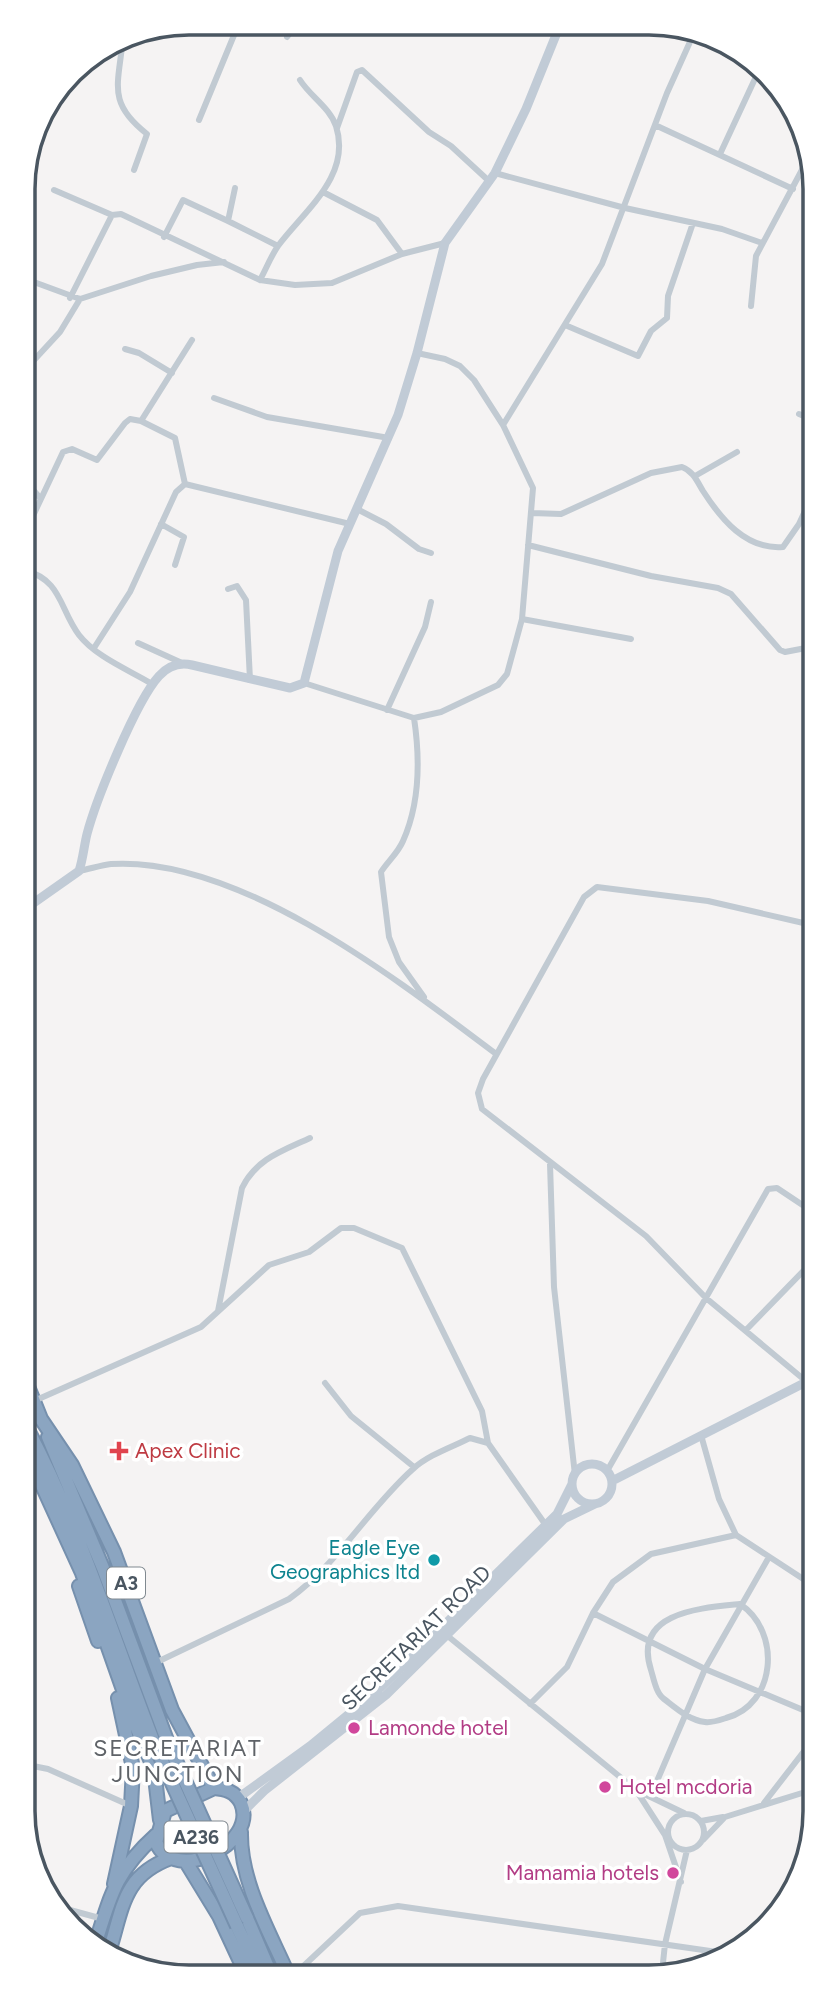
<svg xmlns="http://www.w3.org/2000/svg" width="838" height="2000" viewBox="0 0 838 2000" font-family="Figtree,sans-serif">
  <rect width="100%" height="100%" fill="#f5f3f3"/>
  <g fill="none" stroke-linecap="round" stroke-linejoin="round">
    <defs>
      <path id="highway" d="M27,1384L41,1419L72,1465L114,1552L172,1710L214,1788
        M27,1428C81,1529 114,1641 156,1748
        M48,1437L103,1568L168,1743
        M27,1438L40,1481L82,1573L135,1724L154,1769L160,1820
        M79,1586L98,1641
        M214,1788C225,1789 235,1791 241,1803C259,1844 174,1886 156,1842L165,1811Z
        M241,1832C240,1881 268,1929 288,1974
        M186,1862L219,1916L246,1974
        M114,1884L131,1806L133,1768L118,1698
        M247,1918L271,1974
        M237,1926L259,1974
        M96,1942C111,1893 117,1870 156,1835
        M110,1949C123,1906 124,1875 171,1858"/>
    </defs>
    <!-- highway casing -->
    <use href="#highway" stroke="#7690ad" stroke-width="16"/>
    <!-- street -->
    <path stroke="#c1cad2" stroke-width="6" d="M435,27L437,24
      M123,37C119,84 106,102 147,134L134,170
      M287,37L298,23
      M199,120L239,23
      M655,125L793,189
      M337,128L357,72L362,70L429,132L451,146L490,182
      M720,154L760,68
      M495,173L625,208L722,229L762,243
      M54,190L112,215L121,214L260,280L295,285L332,283L402,254L445,243
      M323,192L377,220L402,254
      M228,221L278,246
      M164,237L183,200L228,221L235,188
      M23,278L80,299L151,276L197,265L224,262
      M260,280C266,269 271,256 278,246C304,211 352,176 336,126C330,108 310,96 300,80
      M70,298L112,215
      M751,306L756,256L804,166L809,145
      M565,325L638,356L651,331L667,318L668,296L693,223
      M125,349L139,353L172,373
      M24,371L60,332L80,299
      M214,398L267,417L389,438
      M799,414L811,419
      M141,421L175,438L185,484
      M503,425L602,264L667,93L694,33
      M695,476L737,452
      M24,479L40,498
      M185,484L350,524
      M357,509L386,524L419,549L431,553
      M532,513L561,514L651,473L682,467C693,471 697,481 703,491C721,519 746,550 783,547L799,524L811,498
      M161,524L184,537L175,565
      M24,535L63,452L72,449L97,460L125,423L130,419L141,421L192,340
      M528,545L651,576L718,588L731,594L780,650L785,652L811,647
      M24,570C62,580 59,608 79,635C96,657 129,670 152,684
      M228,589L237,586L246,600L250,680
      M522,619L631,639
      M811,626V641
      M138,643L182,663
      M94,648L130,592L176,492L185,484
      M304,683L414,718L441,712L498,685L507,674L522,619L533,488L503,425L474,380L460,366L445,359L417,353
      M387,710L425,627L431,602
      M414,718C420,758 420,803 403,841C398,853 388,861 381,872L389,937L399,962L424,997
      M79,871C90,869 101,865 111,864C239,856 398,980 496,1054
      M806,1111L813,1114
      M550,1164L554,1287L575,1475
      M218,1311L242,1188C256,1159 282,1151 310,1138
      M746,1330L813,1261
      M807,1382L706,1298L646,1236L482,1109L478,1093L483,1079L584,897L597,887L708,901L812,925
      M325,1383L351,1416L414,1467
      M34,1401L201,1327L269,1265L309,1252L341,1228H354L402,1248L482,1411L488,1443
      M701,1435L719,1499L736,1535
      M607,1471L768,1189L777,1188L813,1212
      M27,1488L40,1481
      M740,1604C782,1632 776,1705 726,1718C720,1720 712,1723 705,1722C689,1720 677,1709 664,1699C656,1693 654,1680 651,1670C632,1612 701,1608 740,1604Z
      M593,1613L705,1669L815,1715
      M444,1633L636,1790L665,1835L681,1882
      M155,1663L289,1599C338,1564 368,1509 413,1469C428,1455 452,1447 470,1438L488,1443L545,1524
      M530,1704L567,1667L593,1613L613,1582L651,1554L736,1535L814,1586
      M28,1765L48,1769L131,1806
      M636,1790L684,1813
      M651,1795L705,1669L769,1557
      M764,1803L815,1737
      M668 1832a18 18 0 1 1 36 0a18 18 0 1 1-36 0Z
      M701,1821L723,1817
      M703,1840L725,1817L815,1789
      M59,1907L103,1919
      M662,1972L665,1944L687,1850
      M295,1974L360,1913L398,1906L731,1954"/>
    <!-- secondary -->
    <path stroke="#c1cbd6" stroke-width="9" d="M25,909L79,871C83,859 84,846 87,834C96,800 136,701 159,676C168,666 179,662 192,665L290,688L304,683L338,551L398,415L417,353L445,243L495,173L526,109L560,25
      M572 1484a20 20 0 1 1 40 0a20 20 0 1 1-40 0Z
      M612,1481L814,1378
      M238,1798L310,1746L377,1691L557,1514L572,1484
      M244,1811L264,1791L386,1695L564,1519L595,1504"/>
    <!-- highway -->
    <use href="#highway" stroke="#8ba5c1" stroke-width="12"/>
    <defs>
      <path id="highway-bridge" d="M168,1743L247,1918
        M156,1748L237,1926"/>
    </defs>
    <!-- highway-bridge casing -->
    <use href="#highway-bridge" stroke="#7690ad" stroke-width="16" stroke-linecap="butt"/>
    <!-- highway-bridge -->
    <use href="#highway-bridge" stroke="#8ba5c1" stroke-width="12"/>
  </g>
  <!-- markers -->
  <path fill="#e0444e" stroke="#fff" stroke-width="2.5" d="M115.5 1440.5h7v7h7v7h-7v7h-7v-7h-7v-7h7z"/>
  <circle fill="#0f9aa8" stroke="#fff" stroke-width="2.5" cx="434" cy="1560" r="7"/>
  <g fill="#d1479c" stroke="#fff" stroke-width="2.5">
    <circle cx="354" cy="1728" r="7"/>
    <circle cx="605" cy="1787" r="7"/>
    <circle cx="673" cy="1873" r="7"/>
  </g>
  <g text-anchor="middle" stroke-width="7" stroke-linejoin="round" paint-order="stroke">
    <!-- shield labels -->
    <g fill="#fff" stroke="#808990" stroke-width="2">
      <rect x="107" y="1567.5" width="38" height="31" rx="5"/>
      <rect x="164.5" y="1821.5" width="63" height="31" rx="5"/>
    </g>
    <g font-size="19" font-weight="bold" fill="#4a5661">
      <text x="126" y="1590">A3</text>
      <text x="196" y="1844">A236</text>
    </g>
    <!-- health labels -->
    <g font-size="21" fill="#be3a42" stroke="#fff" text-anchor="start">
      <text x="135" y="1458">Apex Clinic</text>
    </g>
    <!-- culture labels -->
    <g font-size="21" fill="#0d838f" stroke="#fff" text-anchor="end">
      <text x="420" y="1555">Eagle Eye<tspan x="420" dy="24">Geographics ltd</tspan></text>
    </g>
    <!-- street labels -->
    <g font-size="21" fill="#4a5661" stroke="#fff">
      <text transform="translate(416 1638) rotate(-44)" y="7">SECRETARIAT ROAD</text>
    </g>
    <!-- hotel labels -->
    <g font-size="21" fill="#b23c85" stroke="#fff" text-anchor="start">
      <text x="368" y="1735">Lamonde hotel</text>
      <text x="619" y="1794">Hotel mcdoria</text>
      <text x="659" y="1880" text-anchor="end">Mamamia hotels</text>
    </g>
    <!-- neighbourhood labels -->
    <g font-size="23" letter-spacing="2" fill="#5f6368" stroke="#fff">
      <text x="178" y="1756">SECRETARIAT<tspan x="178" dy="26">JUNCTION</tspan></text>
    </g>
  </g>
  <!-- crop -->
  <path d="M0 0H838V2000H0ZM189 35H649A154 154 0 0 1 803 189V1811A154 154 0 0 1 649 1965H189A154 154 0 0 1 35 1811V189A154 154 0 0 1 189 35Z" fill="#fff" fill-rule="evenodd"/>
  <path fill="none" stroke="#4a5661" stroke-width="3.5" d="M189 35H649A154 154 0 0 1 803 189V1811A154 154 0 0 1 649 1965H189A154 154 0 0 1 35 1811V189A154 154 0 0 1 189 35Z"/>
</svg>
